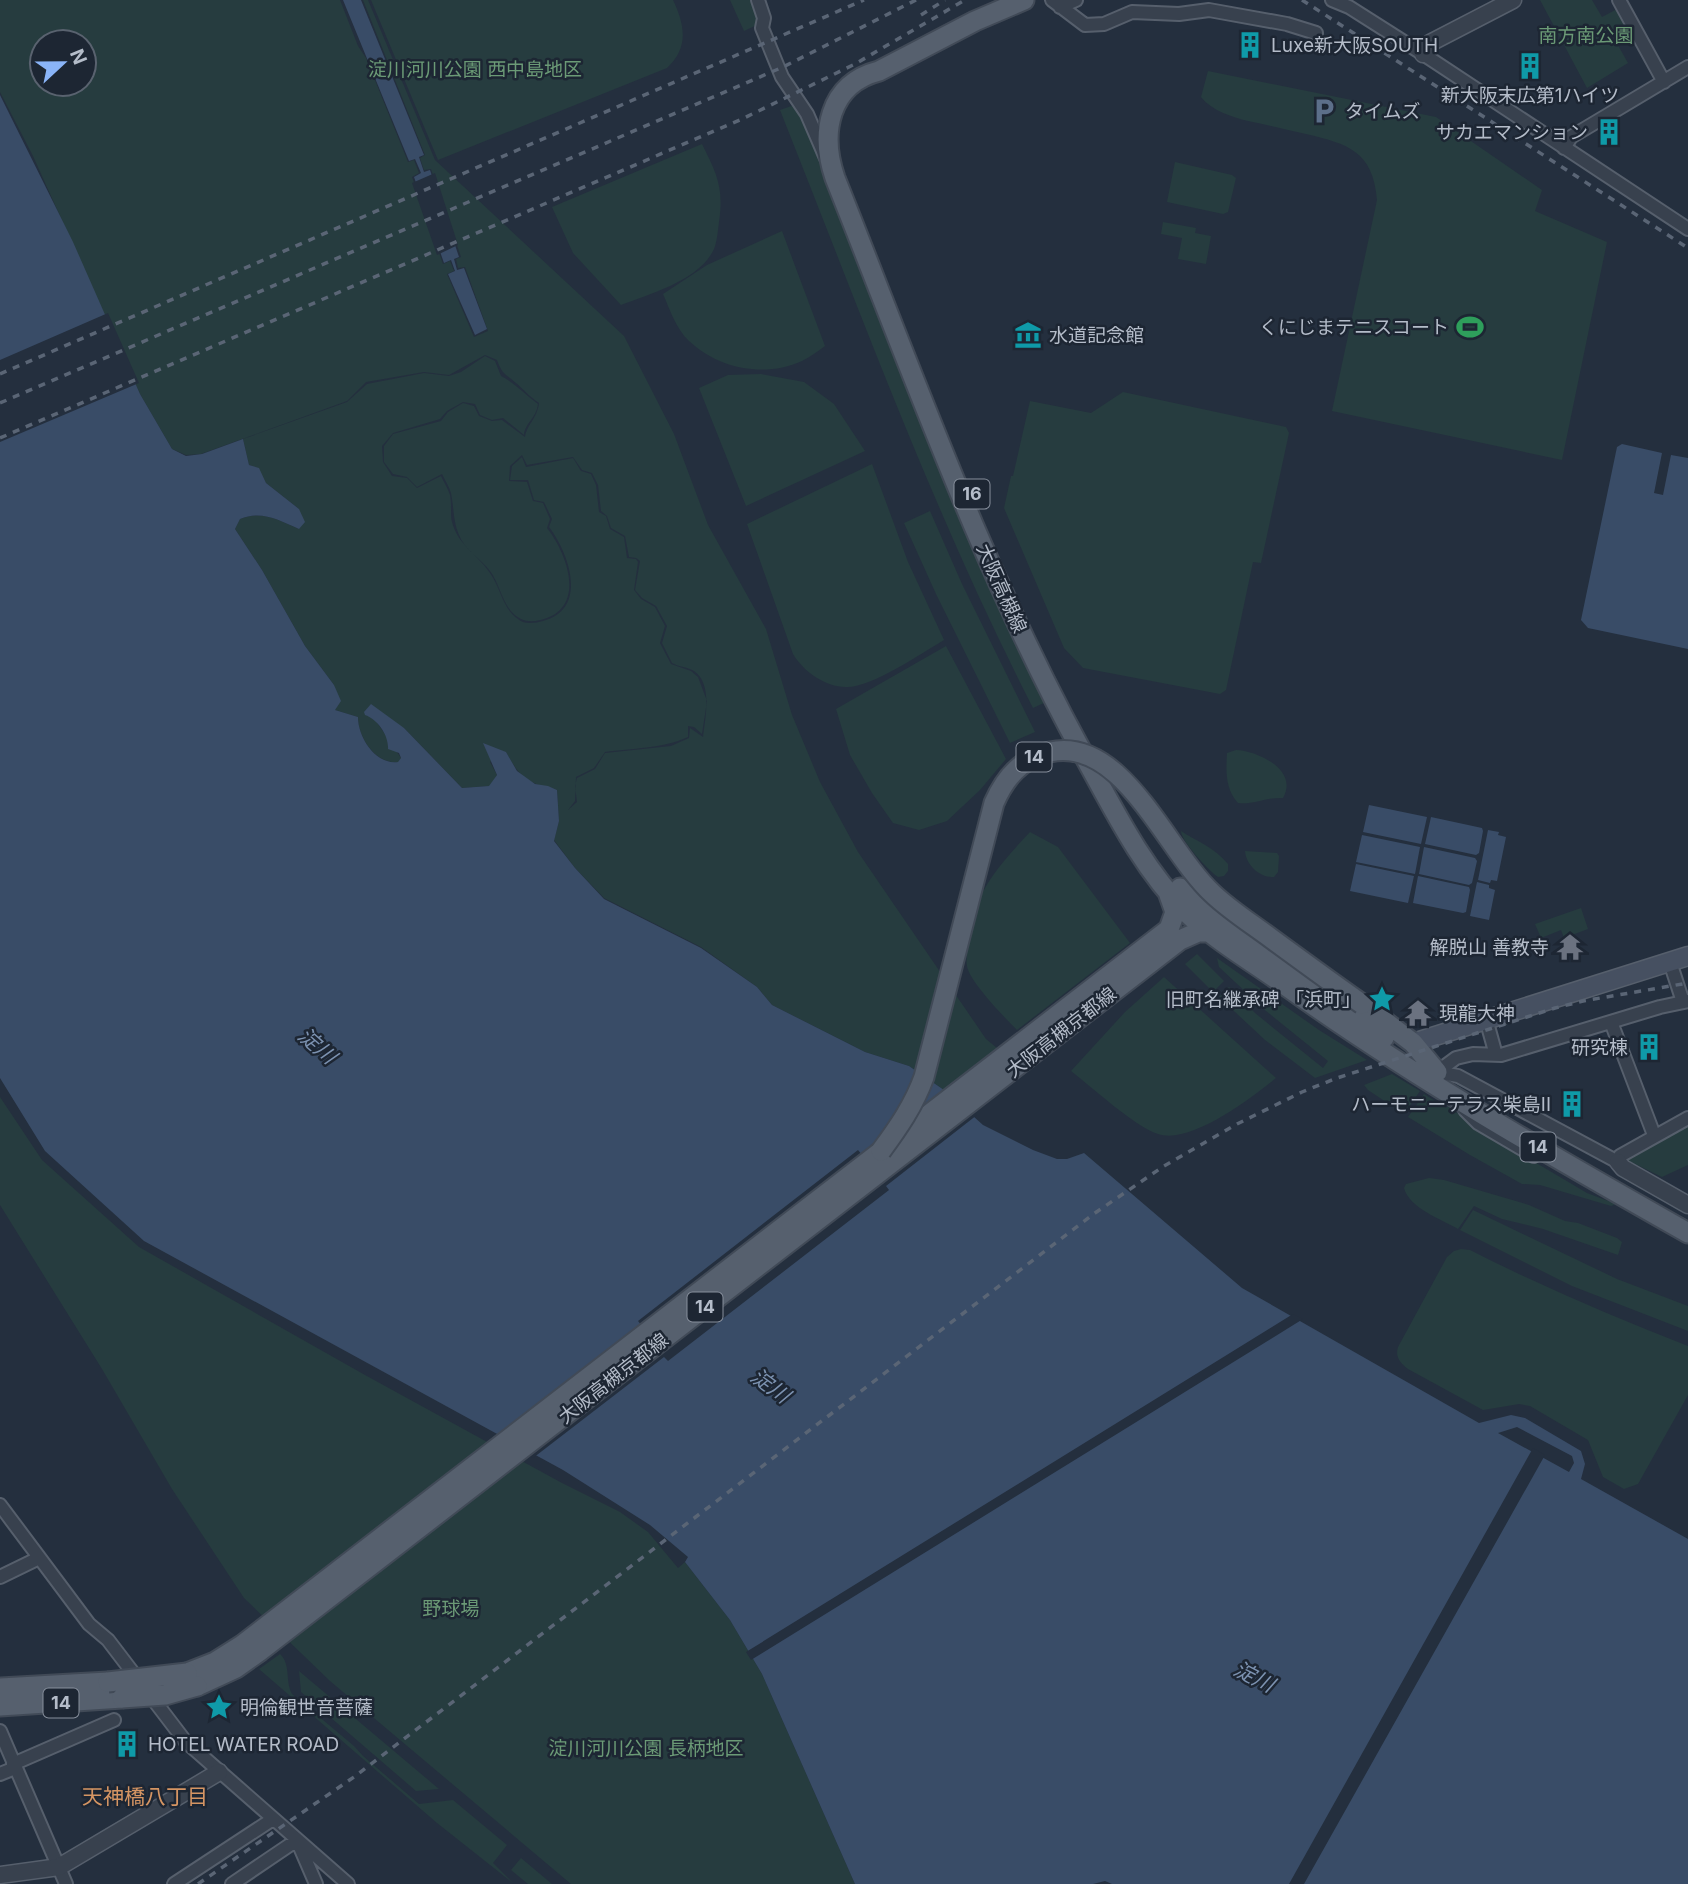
<svg xmlns="http://www.w3.org/2000/svg" width="1688" height="1884" viewBox="0 0 1688 1884" font-family="Inter,'Noto Sans JP',sans-serif">
  <rect width="100%" height="100%" fill="#242f3e"/>
  <!-- green -->
  <path fill="#263c3f" fill-rule="evenodd" d="M0,0H340L358,46L366,58L408,162L414,160L419,173L412,177L443,264L450,261L454,271L447,274L474,337L488,331L465,267L458,268L456,259L461,257L431,169L424,170L420,158L425,155L363,0H368L435,160L624,336L674,434L708,525L766,629L792,715L820,782L858,852L986,1039L997,1048L944,1090L909,1066L865,1052L772,1005L757,987L701,947L604,898L575,868L554,840L559,821L557,790C549,786 541,787 534,783C520,777 513,765 506,752L490,762L497,775L490,786L462,788L404,728L374,718L401,758L399,762C376,765 358,738 358,717L335,710L334,685L305,646L262,570L235,529L240,519C261,510 279,520 299,529V509L266,483L258,468L249,465L243,439L347,402L367,384L424,373L449,376L461,372L485,356L495,361L501,376C515,383 525,395 538,404C536,419 525,423 524,435L503,418L492,420L480,415L475,404L463,402L447,411L440,419L393,433L382,446L383,462L392,476L407,478L417,488L441,476C444,482 448,489 450,495C452,504 450,514 452,522C458,545 478,555 490,573C501,588 502,608 518,619C525,625 535,623 543,621C589,609 569,553 549,527L552,519L544,502L534,500L528,480H510L512,466L522,457L526,467L573,458L581,471L591,474L596,485L599,512L606,516L610,529L624,537L627,558L636,559L638,562L634,590L641,599L655,607L665,626L660,643L671,664L691,671L698,677L707,701L702,734L694,727L688,726V737C662,749 632,748 605,752L594,768L576,777L575,801L568,810L577,802L575,786L577,778L595,769L605,753L671,746L689,738L690,728L703,737C705,718 713,684 694,671C688,667 679,667 672,663L662,643L667,626L656,606L642,598L635,590L640,561L636,558L629,557L625,536L611,528L607,516L601,511L598,485L592,473L582,470L573,457L527,465L522,455L510,466L509,481L527,482L533,501L543,503L550,519L547,528C566,552 586,603 547,618C539,621 529,623 521,619C503,611 501,585 490,571C481,559 464,549 459,535C453,521 454,508 451,493C449,487 445,480 442,474L417,487L407,477L393,474L384,462V446L393,434L441,421L448,412L463,403L474,406L479,416L492,421L502,420L525,437C527,424 537,419 539,403C530,397 524,390 516,383C505,373 503,376 497,360L485,355L449,375L424,372L366,382L347,401L201,454L186,455L172,449L140,394L33,156L0,92ZM42,42H84V84H42Z
    M371,0H673C685,25 689,48 667,68L438,160Z
    M730,0H753L759,24L744,31Z
    M1540,0H1592L1602,17L1619,8L1627,24L1611,33L1628,63L1587,88Z
    M1208,71L1436,117L1542,190L1535,211L1607,242L1562,460L1332,411L1377,200C1373,151 1348,144 1306,134C1287,130 1268,125 1248,121C1232,117 1212,111 1201,97Z
    M797,104L1046,702L1033,708C934,515 860,311 780,110Z
    M702,144C717,174 724,188 719,222C718,230 717,242 714,249C700,280 650,294 621,305L573,253L552,207Z
    M1175,162L1232,175L1236,178L1228,212L1223,214L1167,202Z
    M1163,222L1196,228L1195,233L1211,236L1206,264L1178,259L1182,238L1161,234Z
    M782,231L825,346C818,351 810,357 802,361C765,378 719,369 689,341C676,329 670,310 663,294L707,265Z
    M761,374L804,382L834,404L865,451L746,506L699,388L728,375Z
    M1123,392L1286,427L1289,433L1261,563L1253,562L1226,690L1220,694L1083,668L1064,648L1004,508L1011,476H1013L1030,401L1091,413Z
    M872,464L908,562L944,640C922,653 871,688 846,687C825,687 803,671 793,654L747,524Z
    M930,511L962,584L1035,732L1010,743L936,594L904,523Z
    M946,646L1006,759L980,790L947,821L919,830L893,823L872,793L850,755L836,709Z
    M1236,750C1258,751 1299,770 1283,798C1267,797 1253,805 1238,803C1225,789 1226,771 1227,753Z
    M1181,831C1198,842 1214,847 1228,864V871L1224,876L1218,877C1208,870 1181,841 1181,831Z
    M1030,832L1058,847L1130,943L1017,1030C1005,1018 969,981 967,966C966,961 967,955 967,950C968,900 997,867 1030,832Z
    M1245,851L1277,853L1279,856L1278,872L1274,877C1260,878 1246,865 1245,851Z
    M1581,908L1588,929L1564,938L1561,930L1541,938L1535,924Z
    M1197,954L1224,981L1213,992L1185,964Z
    M1217,958L1319,1030L1367,1060L1315,1078L1265,1040L1219,997L1229,987L1255,1013L1323,1068L1328,1061L1266,1011L1219,967Z
    M1164,977L1276,1078C1252,1098 1190,1145 1158,1134C1134,1126 1093,1088 1071,1071L1125,1012Z
    M1392,1074L1420,1091L1404,1114L1368,1090L1364,1085Z
    M1424,1094L1446,1108L1448,1106L1474,1126L1587,1193L1611,1202L1615,1200L1616,1204L1611,1206L1540,1185L1522,1184L1470,1155L1408,1117Z
    M0,1097L42,1160L139,1247L365,1375L562,1483L620,1512L648,1532L678,1568L685,1562L730,1620L762,1674L855,1884H571L330,1681L244,1598L172,1489L102,1369L0,1205Z
    M1688,1122V1165L1662,1177L1627,1160L1626,1157Z
    M1429,1178L1444,1180L1529,1205L1565,1221L1578,1223L1617,1238L1622,1242L1618,1255L1543,1229L1502,1219L1474,1206L1458,1229C1441,1219 1409,1208 1404,1188L1406,1184Z
    M1473,1210L1617,1279L1688,1306V1331L1572,1286L1460,1230Z
    M1461,1249L1470,1250C1541,1286 1614,1317 1688,1346V1395L1638,1484L1624,1489L1603,1477L1588,1440L1530,1406L1519,1404L1483,1410L1408,1369C1400,1363 1395,1357 1398,1347L1447,1257L1454,1251Z
    M280,1654C291,1664 285,1681 292,1694L354,1746L363,1756L419,1804L453,1800L507,1845L493,1863L514,1884L437,1823L259,1669Z
    M299,1671L439,1789L416,1791L301,1692Z
    M521,1858L552,1884H528L511,1870Z"/>
  <!-- water -->
  <path fill="#394c67" fill-rule="evenodd" d="M343,0H361L424,155L419,157L424,172L430,170L459,257L454,259L457,270L464,268L487,329L475,335L448,274L455,271L451,260L444,263L414,177L421,173L415,159L409,161Z
    M0,95L73,242L140,394L172,449L186,456L202,454L243,439L249,465L259,468L266,483L299,509L305,522L299,529C279,520 261,510 240,519L235,529L262,570L305,646L334,685L341,701L335,710L358,717C358,738 376,765 398,762L401,758L399,753L388,749C389,735 377,719 365,715L364,712L371,704L404,728L462,788L489,786L497,775L483,743L506,752L517,771L535,784L548,786L557,790L559,821L554,841L575,868L604,899L701,948L757,987L772,1005L865,1052L909,1066L944,1090L983,1125L1033,1150L1057,1159H1067L1084,1153L1242,1288L1479,1423L1511,1415L1525,1418L1581,1451L1585,1464L1581,1479L1688,1539V1884H1112L1105,1881L1093,1884H855L762,1674L730,1620L685,1562L688,1557L650,1525L563,1470L144,1241L45,1151L0,1078ZM1517,1427L1572,1456L1574,1463L1569,1472L1498,1433Z
    M1622,444L1662,453L1654,493L1663,495L1671,455L1688,458V649L1588,628L1581,620L1617,447Z
    M1369,805L1427,817L1421,844L1363,832Z
    M1431,817L1482,828L1483,831L1479,853L1476,855L1425,844Z
    M1488,830L1499,832L1498,835L1506,837L1497,881L1491,880L1490,883L1478,880Z
    M1362,835L1420,847L1415,874L1356,862Z
    M1424,847L1475,858L1477,861L1472,883L1469,885L1419,874Z
    M1356,864L1414,876L1408,903L1350,891Z
    M1418,876L1469,887L1470,890L1466,912L1463,913L1413,903Z
    M1477,882L1489,885V888L1495,890L1489,920L1470,916Z"/>
  <!-- pier -->
  <path fill="#242f3e" d="M435,173L458,245L437,255L412,183Z
    M108,313L139,383L0,442V360Z
    M931,1076L923,1108L950,1090L977,1115L886,1186L889,1190L668,1361L664,1357L533,1458L498,1439L642,1326L638,1321L858,1150L863,1156L873,1147Z
    M1293,1314L1303,1319L751,1660L746,1652Z
    M1533,1448L1545,1455L1304,1884H1289Z"/>
  <g fill="none" stroke-linecap="round" stroke-linejoin="round">
    <defs>
      <path id="minor" d="M758,0L764,18L762,28L782,77L807,114L826,158
        M1052,0L1085,25L1104,24L1132,12L1179,14L1209,10L1287,24L1316,33
        M1332,0L1349,7L1423,54L1688,229
        M1619,0L1664,82
        M1060,7L1076,0
        M1564,148L1571,137L1688,67
        M1670,962L1683,1002
        M1486,1019L1496,1055
        M1611,1022L1654,1135
        M1437,1072L1458,1076L1618,1162L1620,1156L1688,1118
        M1437,1072L1456,1058L1473,1054L1501,1055L1660,1007L1688,1001
        M1465,1110L1478,1123L1534,1156
        M0,1505L89,1624L108,1640L185,1741L348,1884
        M0,1577L39,1558
        M0,1731L66,1884
        M13,1764L114,1720
        M0,1774L15,1768
        M174,1884L273,1819
        M232,1884L297,1840L316,1884"/>
      <path id="tertiary" d="M1423,54L1430,43L1513,0
        M1618,1162L1623,1168L1688,1205
        M0,1875L59,1867L219,1772"/>
      <path id="secondary" d="M1413,1043L1688,956"/>
      <path id="primary" d="M1024,0L975,21L879,71C828,84 820,134 835,178C912,371 982,569 1082,752C1112,806 1141,867 1186,912C1216,941 1255,963 1289,988C1416,1079 1552,1156 1688,1233
        M1180,888L1190,899L1384,1038
        M1362,1004L1413,1043L1437,1072
        M187,1673L215,1662L242,1645L1169,929L1175,912L1169,895
        M197,1686L236,1668L260,1651L1180,940L1198,932H1212
        M0,1688L108,1682
        M0,1706L122,1698"/>
    </defs>
    <!-- minor casing -->
    <use href="#minor" stroke="#565f6c" stroke-width="16"/>
    <!-- tertiary casing -->
    <use href="#tertiary" stroke="#565f6c" stroke-width="19"/>
    <!-- secondary casing -->
    <use href="#secondary" stroke="#565f6c" stroke-width="21"/>
    <!-- primary casing -->
    <use href="#primary" stroke="#414a57" stroke-width="23"/>
    <!-- minor -->
    <use href="#minor" stroke="#38414e" stroke-width="12"/>
    <!-- tertiary -->
    <use href="#tertiary" stroke="#38414e" stroke-width="16"/>
    <!-- secondary -->
    <use href="#secondary" stroke="#465061" stroke-width="18"/>
    <!-- primary -->
    <use href="#primary" stroke="#56606e" stroke-width="19"/>
    <!-- rail -->
    <path stroke="#5a6575" stroke-width="3.5" stroke-dasharray="7 7" stroke-linecap="butt" d="M1302,0L1688,248
      M921,15L945,0
      M0,374L864,0
      M0,403L783,67L916,0
      M0,438L742,119L855,64L965,0
      M198,1884L354,1777L1095,1213L1164,1166L1237,1124L1302,1092L1337,1078L1555,1008L1583,1001L1688,983"/>
    <defs>
      <path id="primary-bridge" d="M881,1151C898,1128 914,1105 924,1077L994,803C1005,778 1021,758 1050,752C1123,736 1166,851 1213,894C1231,911 1252,924 1272,939C1302,961 1332,983 1362,1004
        M108,1682L187,1673
        M122,1698L165,1695L197,1686"/>
    </defs>
    <!-- primary-bridge casing -->
    <use href="#primary-bridge" stroke="#414a57" stroke-width="23" stroke-linecap="butt"/>
    <!-- primary-bridge -->
    <use href="#primary-bridge" stroke="#56606e" stroke-width="19"/>
  </g>
  <!-- icons -->
  <defs>
    <symbol id="building-bare" viewBox="-9 -9 18 18"><path d="M-4-6H4V6H1V3H-1V6H-4ZM-2.5-4.3h1.7v1.8h-1.7ZM.8-4.3h1.7v1.8H.8ZM-2.5-1h1.7V.8h-1.7ZM.8-1h1.7V.8H.8Z" fill="#0f9aa8" stroke="#1d2633" stroke-width="2.5" paint-order="stroke"/></symbol>
    <symbol id="parking-bare" viewBox="-9 -9 18 18"><path d="M-3.5-5.5H1a3.5 3.5 0 0 1 0 7H-1V5.5H-3.5ZM-1-3.4V-.6H.8a1.4 1.4 0 0 0 0-2.8Z" fill="#5c6f8a" stroke="#1d2633" stroke-width="2.5" paint-order="stroke"/></symbol>
    <symbol id="stadium-bare" viewBox="-9 -9 18 18"><path d="M0-5a6.5 5 0 1 0 0 10a6.5 5 0 1 0 0-10ZM-3.5-1.8h7v3.6h-7Z" fill="#2e9e5b" stroke="#1d2633" stroke-width="2.5" paint-order="stroke"/></symbol>
    <symbol id="museum-bare" viewBox="-9 -9 18 18"><path d="M0-6L6-3V-2H-6V-3ZM-5-1h2V3h-2ZM-1-1h2V3h-2ZM3-1h2V3H3ZM-6 4H6V6H-6Z" fill="#0f9aa8" stroke="#1d2633" stroke-width="2.5" paint-order="stroke"/></symbol>
    <symbol id="temple-bare" viewBox="-9 -9 18 18"><path d="M0-6L5-2H3V0L6.5 2.5H4V6H1.5V3h-3V6H-4V2.5H-6.5L-3 0V-2H-5Z" fill="#6b7280" stroke="#1d2633" stroke-width="2.5" paint-order="stroke"/></symbol>
    <symbol id="sight-bare" viewBox="-9 -9 18 18"><path d="M0-6L1.8-2.2L6-1.7L2.9 1.2L3.7 5.4L0 3.3L-3.7 5.4L-2.9 1.2L-6-1.7L-1.8-2.2Z" fill="#0f9aa8" stroke="#1d2633" stroke-width="2.5" paint-order="stroke"/></symbol>
  </defs>
  <g fill-rule="evenodd">
    <use href="#building-bare" x="1231" y="26" width="38" height="38"/>
    <use href="#building-bare" x="1511" y="47" width="38" height="38"/>
    <use href="#parking-bare" x="1305" y="92" width="38" height="38"/>
    <use href="#building-bare" x="1590" y="113" width="38" height="38"/>
    <use href="#stadium-bare" x="1451" y="308" width="38" height="38"/>
    <use href="#museum-bare" x="1009" y="316" width="38" height="38"/>
    <use href="#temple-bare" x="1551" y="928" width="38" height="38"/>
    <use href="#sight-bare" x="1363" y="980" width="38" height="38"/>
    <use href="#temple-bare" x="1399" y="994" width="38" height="38"/>
    <use href="#building-bare" x="1630" y="1028" width="38" height="38"/>
    <use href="#building-bare" x="1553" y="1085" width="38" height="38"/>
    <use href="#sight-bare" x="200" y="1688" width="38" height="38"/>
    <use href="#building-bare" x="108" y="1725" width="38" height="38"/>
  </g>
  <g text-anchor="middle" stroke-width="5" stroke-linejoin="round" paint-order="stroke">
    <!-- shield labels -->
    <g fill="#1d2633" stroke="#878f9c" stroke-width="2">
      <rect x="954.5" y="479.5" width="35" height="29" rx="5"/>
      <rect x="1016.5" y="742.5" width="35" height="29" rx="5"/>
      <rect x="1520.5" y="1132.5" width="35" height="29" rx="5"/>
      <rect x="687.5" y="1292.5" width="35" height="29" rx="5"/>
      <rect x="43.5" y="1688.5" width="35" height="29" rx="5"/>
    </g>
    <g font-size="18" font-weight="bold" fill="#b4bcc9">
      <text x="972" y="500">16</text>
      <text x="1034" y="763">14</text>
      <text x="1538" y="1153">14</text>
      <text x="705" y="1313">14</text>
      <text x="61" y="1709">14</text>
    </g>
    <!-- park labels -->
    <g font-size="19" fill="#6b9a76" stroke="#1d2633">
      <text x="1586" y="42">南方南公園</text>
      <text x="475" y="76">淀川河川公園 西中島地区</text>
      <text x="451" y="1615">野球場</text>
      <text x="646" y="1755">淀川河川公園 長柄地区</text>
    </g>
    <!-- poi labels -->
    <g font-size="19" fill="#b4bcc9" stroke="#1d2633" text-anchor="start">
      <text x="1271" y="52">Luxe新大阪SOUTH</text>
      <text x="1530" y="102" text-anchor="middle">新大阪末広第1ハイツ</text>
      <text x="1345" y="118">タイムズ</text>
      <text x="1588" y="139" text-anchor="end">サカエマンション</text>
      <text x="1449" y="334" text-anchor="end">くにじまテニスコート</text>
      <text x="1049" y="342">水道記念館</text>
      <text x="1549" y="954" text-anchor="end">解脱山 善教寺</text>
      <text x="1361" y="1006" text-anchor="end">旧町名継承碑 「浜町」</text>
      <text x="1439" y="1020">現龍大神</text>
      <text x="1628" y="1054" text-anchor="end">研究棟</text>
      <text x="1551" y="1111" text-anchor="end">ハーモニーテラス柴島II</text>
      <text x="240" y="1714">明倫観世音菩薩</text>
      <text x="148" y="1751">HOTEL WATER ROAD</text>
    </g>
    <!-- street labels -->
    <g font-size="19" fill="#b4bcc9" stroke="#1d2633">
      <text transform="translate(1002 588) rotate(66)" y="7">大阪高槻線</text>
      <text transform="translate(1061 1032) rotate(-38)" y="7">大阪高槻京都線</text>
      <text transform="translate(613 1378) rotate(-38)" y="7">大阪高槻京都線</text>
    </g>
    <!-- water labels -->
    <g font-size="21" font-style="italic" fill="#7c92b1" stroke="#1d2633">
      <text transform="translate(317 1046) rotate(41)" y="7">淀川</text>
      <text transform="translate(770 1386) rotate(36)" y="7">淀川</text>
      <text transform="translate(1254 1677) rotate(27)" y="7">淀川</text>
    </g>
    <!-- neighbourhood labels -->
    <g font-size="21" fill="#d59563" stroke="#1d2633">
      <text x="145" y="1804">天神橋八丁目</text>
    </g>
  </g>
  <!-- north arrow -->
  <g transform="translate(63 63) rotate(68)"><circle r="33" fill="#1d2633" stroke="#59626f" stroke-width="2"/>
  <path d="M0-5L12 26L0 18L-12 26Z" fill="#8ab4f8"/>
  <text y="-10" font-size="19" font-weight="bold" text-anchor="middle" fill="#b4bcc9">N</text>
  </g>
</svg>
